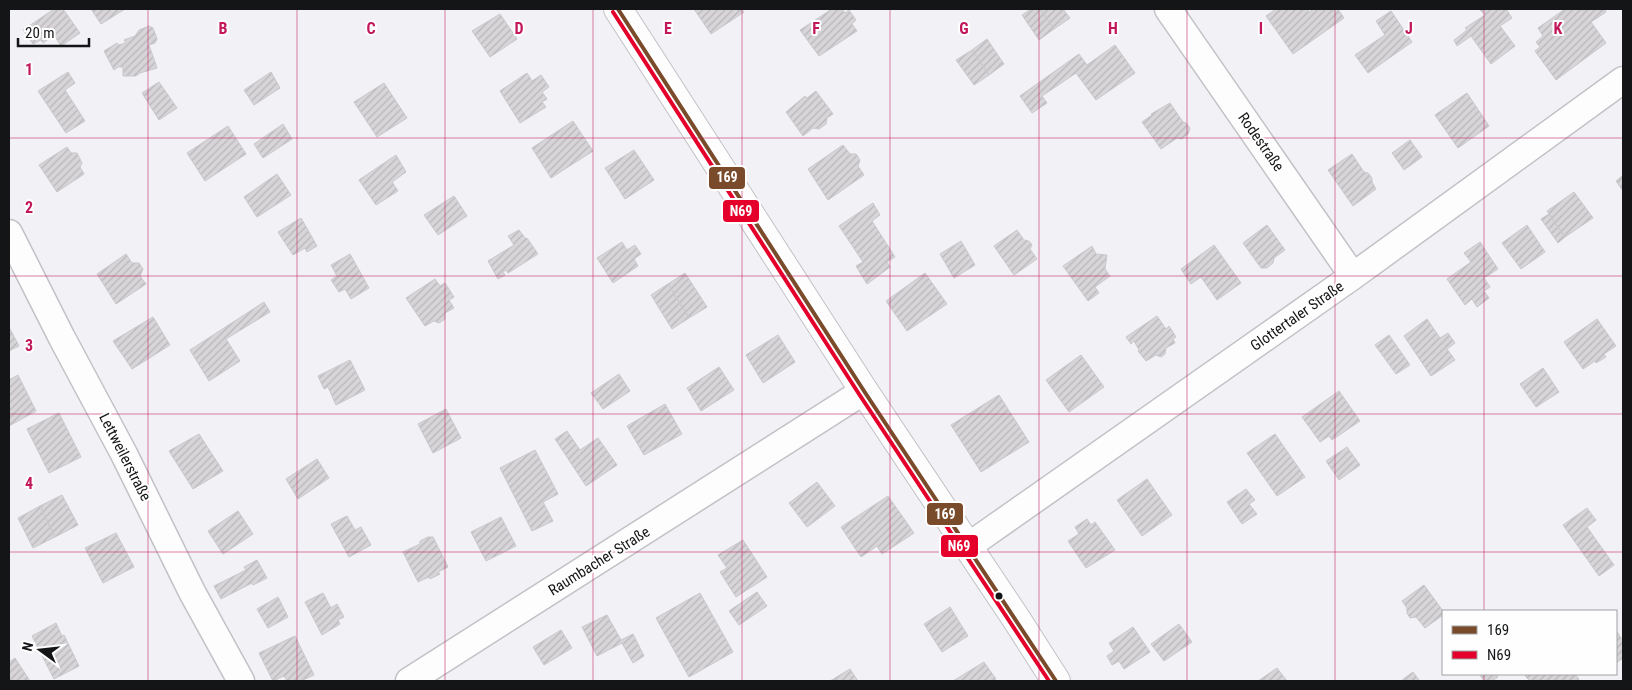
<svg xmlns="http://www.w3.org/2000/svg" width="1632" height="690" viewBox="0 0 1632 690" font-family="'Roboto Condensed',sans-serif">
  <defs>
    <pattern id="building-hatch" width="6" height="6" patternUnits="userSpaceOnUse" patternTransform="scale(1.25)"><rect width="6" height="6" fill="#d7d5d8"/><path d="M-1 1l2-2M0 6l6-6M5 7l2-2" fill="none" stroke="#b8b6b9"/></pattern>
  </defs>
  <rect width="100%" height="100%" fill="#f1f1f6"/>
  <!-- building -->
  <path fill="url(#building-hatch)" stroke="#c9c8cb" d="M54,9H63L80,33L61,46L54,35L43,43L41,40L33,44L23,30Z
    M91,9H125L101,24Z
    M694,9H741L744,12L711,34Z
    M832,9H842L845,13L849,10L856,20L852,24L857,31L819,56L800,30Z
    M1031,9H1040L1054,29L1039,40L1022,15Z
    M1040,9H1063L1070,18L1054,29Z
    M1276,9H1307L1309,12L1314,9H1338L1344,18L1293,54L1266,16Z
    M1481,9H1506L1512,18L1500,26L1515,46L1491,64L1471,36L1457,46L1454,40L1467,30L1465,28L1485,15L1480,10Z
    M1565,9H1582L1583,11L1587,9H1607L1605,10L1606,12L1591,22L1606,43L1556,80L1535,51L1540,47L1536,42L1543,36L1538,28Z
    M1391,11L1412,42L1368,73L1355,55L1385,35L1376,21Z
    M500,14L517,39L490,57L472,31Z
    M149,26L153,28L157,39L155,43L149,45L157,68L140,73L136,76H123V67H118L114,70L104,51L117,43L119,45L126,43L124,40L135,36L139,30Z
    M987,39L1004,64L989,75L972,50Z
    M1115,45L1135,73L1096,100L1076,73L1042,96L1047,103L1032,113L1020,96L1079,54L1087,65Z
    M972,50L989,75L974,85L956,60Z
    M68,72L75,83L65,90L85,121L66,133L38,91Z
    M271,72L280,88L254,105L244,90Z
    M527,73L532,81L541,75L549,87L542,92L547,99L542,102L546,107L520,123L500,91Z
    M159,82L177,108L159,120L142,93Z
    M384,83L407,118L377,137L354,102Z
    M816,91L833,114L827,118L826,124L819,129L813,128L803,136L786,112L805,96L807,98Z
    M1467,93L1489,126L1458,148L1435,115Z
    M1170,103L1183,122L1186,123L1190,128L1188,134L1182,139L1177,138L1161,149L1142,122L1152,115L1151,114Z
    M573,121L593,151L551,178L532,148Z
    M283,124L292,139L263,158L254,144Z
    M228,126L246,154L205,181L187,153Z
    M1410,140L1422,157L1404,170L1392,153Z
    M843,145L850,154H856L860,160L858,166L864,175L828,200L808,169Z
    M67,147L71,153H77L82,163L80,167L84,174L57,192L39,165Z
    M634,150L654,180L625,199L605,168Z
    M1352,154L1364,172L1368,173L1372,178V182L1376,189L1353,206L1328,170Z
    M396,155L406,172L392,182L398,191L376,205L359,180Z
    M277,174L291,195L257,217L244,197Z
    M1623,175V191L1616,181Z
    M1574,192L1593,218L1565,237L1547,211Z
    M454,196L467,216L438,235L424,215Z
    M873,203L880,215L872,221L895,257L887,262L890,267L867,284L856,266L863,262L839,226Z
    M1549,214L1565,237L1558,243L1541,219Z
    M301,218L317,246L307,252L305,248L293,255L278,232Z
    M1267,225L1285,250L1274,258L1273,263L1267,268H1261L1243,243Z
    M1527,225L1545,252L1521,269L1502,243Z
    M519,230L526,239L527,238L538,254L508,273L506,270L503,272L505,275L498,279L488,261L514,245L508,236Z
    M1017,230L1024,240L1029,241L1032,245L1030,249L1037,259L1014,275L994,246Z
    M961,241L975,265L954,278L940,254Z
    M622,242L627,250L635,245L641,254L634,259L638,266L613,283L597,258Z
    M1480,242L1498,269L1484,278L1490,287L1484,291L1489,298L1477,307L1472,299L1465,305L1447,279L1471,262L1464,253Z
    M1214,245L1241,283L1217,300L1201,277L1191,284L1181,269Z
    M1092,246L1096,254L1107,255L1105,269L1110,276L1095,287L1099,293L1088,301L1063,266Z
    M126,254L132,263H139L143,269L140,276L146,284L116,304L97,274Z
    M350,254L369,288L351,299L345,289L339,292L331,280L337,276L331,265Z
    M685,273L707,307L689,318L668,284Z
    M925,273L947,304L907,331L886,301Z
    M435,279L440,286L445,283L454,297L449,300L454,308L445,313V319L439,323L434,321L425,326L406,298Z
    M668,284L689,318L672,329L651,295Z
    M264,302L270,312L226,339L240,361L209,381L190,350Z
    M1157,316L1166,329L1169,326L1176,337L1173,339L1175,343L1166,348L1165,354L1161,357L1156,355L1146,361L1138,351L1139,350L1134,341L1131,344L1126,337Z
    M153,317L170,345L132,369L113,341Z
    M1427,319L1440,338L1448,333L1455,343L1447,349L1455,360L1431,376L1404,336Z
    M1597,319L1616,346L1604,354L1606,357L1596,363L1595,361L1583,369L1564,342Z
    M9,327L19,346L9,351Z
    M778,335L795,362L763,383L746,355Z
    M1389,335L1410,365L1396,374L1375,345Z
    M1081,355L1104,387L1069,412L1046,380Z
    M350,360L365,390L336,405L328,387L324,389L318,376Z
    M719,367L734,390L701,411L687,388Z
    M1543,368L1559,392L1536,407L1520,384Z
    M619,374L630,391L603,409L591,393Z
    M18,375L36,411L9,426V380Z
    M1339,391L1360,421L1332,440L1329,436L1320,442L1302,417Z
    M999,395L1029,442L981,472L951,425Z
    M665,404L682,434L644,455L627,426Z
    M446,409L461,438L433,453L418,424Z
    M59,413L81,457L49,473L27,429Z
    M567,431L580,450L598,438L617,465L586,486L555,439Z
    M199,434L223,471L193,489L169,451Z
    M1275,434L1305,477L1277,496L1247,453Z
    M1347,447L1360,465L1339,480L1326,461Z
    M535,450L558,494L543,502L553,521L532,531L500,468Z
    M317,459L329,478L298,499L286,479Z
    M1147,479L1172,515L1142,536L1117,500Z
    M817,482L835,506L807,527L789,503Z
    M1246,489L1255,500L1249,504L1257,514L1242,524L1227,502Z
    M62,495L78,525L55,537L40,506Z
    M888,496L914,533L882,554L877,546L861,557L841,527Z
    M40,506L55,537L33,548L18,518Z
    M1587,508L1596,520L1587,527L1614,565L1599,576L1563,525Z
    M238,511L253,534L223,554L208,531Z
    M347,516L355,530L361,527L371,545L349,557L331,524Z
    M501,517L516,546L486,561L471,532Z
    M1087,519L1091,525L1095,522L1115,550L1086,568L1068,541L1079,534L1075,527Z
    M116,533L134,567L103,583L85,548Z
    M428,537H433L448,567L438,572L440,574L430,579L429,577L418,582L403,552L420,544V541Z
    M743,540L767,577L736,597L720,572L727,568L718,555Z
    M257,560L267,578L253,585L252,583L221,599L214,586L246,570L244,567Z
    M1424,585L1443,611V615L1425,628L1416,617L1410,618L1407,613V608L1402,601Z
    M757,592L767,606L739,625L729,611Z
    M323,593L331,608L337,604L344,617L338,620L340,624L322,635L305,602Z
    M700,593L733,652L689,677L656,618Z
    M278,597L288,617L268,628L257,609Z
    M950,607L968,636L942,652L924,624Z
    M607,615L621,640L633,634L644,656L633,663L622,643L597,656L582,627Z
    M56,623L62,636L64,635L79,666L54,679L32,636Z
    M1179,624L1192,642L1164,661L1151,644Z
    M1133,627L1150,652L1124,669L1119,661L1112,665L1107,656L1114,651L1109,643Z
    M561,630L572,648L544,665L533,647Z
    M1616,630L1623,641V658L1616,663Z
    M295,636L314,675L301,681H287L284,676L273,681L259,653Z
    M15,658L30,681H9V662Z
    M984,662L996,679L992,681H953Z
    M1277,668L1287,681H1258Z
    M850,669L858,681H830Z
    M1413,672L1420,681H1403L1402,680Z
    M1479,674H1496L1498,677L1492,681H1484Z
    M1528,674H1575L1579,679L1576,681H1530L1525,676Z"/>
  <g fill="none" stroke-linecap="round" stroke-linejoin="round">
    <defs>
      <path id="minor" d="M1168,9L1353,276
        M9,233L62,338L124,454L192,592L241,681
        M967,547L1353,276L1623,80
        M409,681L864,391"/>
      <path id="tertiary" d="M618,9L864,391L1017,620L1056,681"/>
    </defs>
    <!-- minor casing -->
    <use href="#minor" stroke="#c2c2c6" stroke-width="29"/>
    <!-- tertiary casing -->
    <use href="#tertiary" stroke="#c2c2c6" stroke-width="30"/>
    <!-- minor -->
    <use href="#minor" stroke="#fdfdfe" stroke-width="26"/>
    <!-- tertiary -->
    <use href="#tertiary" stroke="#fdfdfe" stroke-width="28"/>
    <defs>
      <path id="bus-1" d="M618,9L864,391L1056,681"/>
      <path id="bus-2" d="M613,12L859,394L1049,681"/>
    </defs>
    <!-- bus-1 casing -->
    <use href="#bus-1" stroke="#fefefe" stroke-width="8"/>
    <!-- bus-2 casing -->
    <use href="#bus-2" stroke="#fefefe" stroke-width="8"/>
    <!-- bus-1 -->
    <use href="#bus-1" stroke="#7a4b2a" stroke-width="4"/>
    <!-- bus-2 -->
    <use href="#bus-2" stroke="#e4002b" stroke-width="4"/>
  </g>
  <!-- grid -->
  <path fill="none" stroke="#c2185b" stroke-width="1" stroke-opacity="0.55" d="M148,9V681M297,9V681M445,9V681M593,9V681M742,9V681M890,9V681M1039,9V681M1187,9V681M1335,9V681M1484,9V611M9,138H1623M9,276H1623M9,414H1623M9,552H1623M1484,674V681"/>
  <!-- markers -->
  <circle fill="#141517" stroke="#fefefe" stroke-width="2" cx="999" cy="596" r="4.5"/>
  <g text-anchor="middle" stroke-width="4" stroke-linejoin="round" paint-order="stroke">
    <!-- street labels -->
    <g font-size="15" fill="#141517" stroke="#fefefe">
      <text transform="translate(1261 142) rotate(55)" y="5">Rodestraße</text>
      <text transform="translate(1297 316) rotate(-35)" y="5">Glottertaler Straße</text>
      <text transform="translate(125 457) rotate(63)" y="5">Lettweilerstraße</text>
      <text transform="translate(599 561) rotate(-32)" y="5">Raumbacher Straße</text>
    </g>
  </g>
  <g font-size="16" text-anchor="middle" font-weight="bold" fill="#c2185b" stroke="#fefefe" stroke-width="4" stroke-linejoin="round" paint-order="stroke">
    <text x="223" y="34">B</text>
    <text x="371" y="34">C</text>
    <text x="519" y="34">D</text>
    <text x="668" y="34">E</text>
    <text x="816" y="34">F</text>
    <text x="964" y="34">G</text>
    <text x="1113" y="34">H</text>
    <text x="1261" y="34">I</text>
    <text x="1409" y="34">J</text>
    <text x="1558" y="34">K</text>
    <text x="29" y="75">1</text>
    <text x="29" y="213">2</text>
    <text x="29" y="351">3</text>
    <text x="29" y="489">4</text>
  </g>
  <g stroke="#fefefe" stroke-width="2">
    <rect x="708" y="166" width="38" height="24" rx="5" fill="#7a4b2a"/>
    <rect x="722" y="199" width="38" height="24" rx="5" fill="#e4002b"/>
    <rect x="926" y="502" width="38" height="24" rx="5" fill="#7a4b2a"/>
    <rect x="940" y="534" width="39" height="24" rx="5" fill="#e4002b"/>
  </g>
  <g font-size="14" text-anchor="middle" font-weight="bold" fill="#fff">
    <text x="727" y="182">169</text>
    <text x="741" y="216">N69</text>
    <text x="945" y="519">169</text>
    <text x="959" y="551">N69</text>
  </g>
  <!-- border -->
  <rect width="1632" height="690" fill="none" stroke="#141517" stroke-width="20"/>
  <!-- legend -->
  <rect x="1442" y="610" width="175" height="65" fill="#fefefe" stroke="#a0a1a2"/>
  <rect x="1452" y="626" width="25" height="8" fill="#7a4b2a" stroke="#a0a1a2"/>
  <text x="1487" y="635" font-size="15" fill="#141517">169</text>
  <rect x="1452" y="651" width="25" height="8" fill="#e4002b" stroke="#a0a1a2"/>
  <text x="1487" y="660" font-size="15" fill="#141517">N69</text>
  <!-- north arrow -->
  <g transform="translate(40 650) rotate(285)" stroke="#fefefe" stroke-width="4" paint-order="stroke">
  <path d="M0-4L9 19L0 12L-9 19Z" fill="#141517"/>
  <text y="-8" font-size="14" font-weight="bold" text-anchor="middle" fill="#141517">N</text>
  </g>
  <!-- scale -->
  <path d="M18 38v8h71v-8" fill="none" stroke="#141517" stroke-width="2.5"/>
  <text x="25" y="38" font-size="15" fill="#141517" stroke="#fefefe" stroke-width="4" paint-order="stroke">20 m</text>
</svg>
